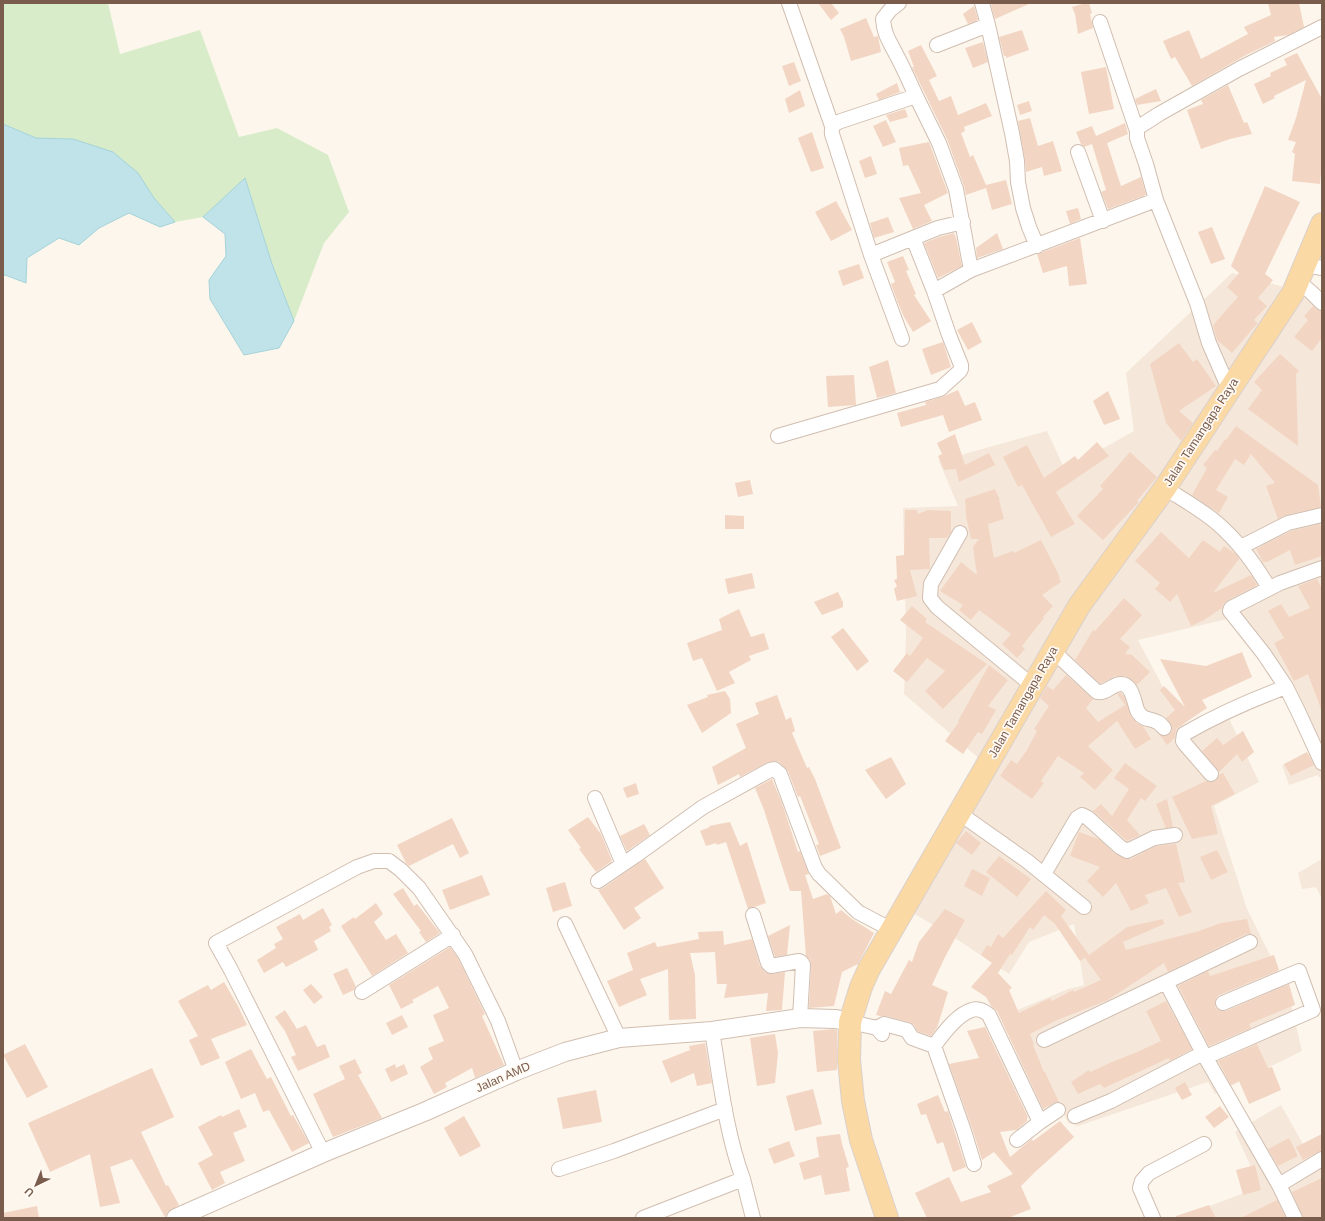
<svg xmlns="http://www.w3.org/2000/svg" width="1325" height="1221" viewBox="0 0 1325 1221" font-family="Helvetica,sans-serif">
  <rect width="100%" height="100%" fill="#fdf6ec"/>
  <!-- residential -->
  <path fill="#f5e8da" d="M1232,273L1317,296L1322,302V783L1318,775L1289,785L1282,765L1315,751L1236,617L1138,640L1183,725L1226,712L1259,782L1214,806L1247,909L1281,977L1291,1004L1302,1051L1215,1094L1208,1082L1078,1126L1068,1123L1015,1011L1068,989L1084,985L1074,924L1029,942L1009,974L961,942L905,908L981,760L904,694L906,635L903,508L958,506L939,461L1047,431L1065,470L1134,431L1126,373Z
    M1322,859V899L1316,887L1302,889L1298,873Z
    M1281,1105L1303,1144L1322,1134V1218H1184L1183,1216L1260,1187L1235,1132Z"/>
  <!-- green -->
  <path fill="#d8ecc9" d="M3,3H108L120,54L200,30L239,137L277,128L328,155L349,212L324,243L294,321L272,264L245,179L203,217L175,222L154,198L138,173L73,139L36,138L3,124Z"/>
  <!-- water -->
  <path fill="#bfe3e8" stroke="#a5d3da" d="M3,124L36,138L73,139L113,152L138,173L154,198L175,222L160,227L129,213L99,228L79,245L59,238L27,258L26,283L5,275L3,276Z
    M245,178L272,264L294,321L279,348L244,355L210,299L209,280L226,256L225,234L203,217Z"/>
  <!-- building -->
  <path fill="#f3d5c3" d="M818,3H831L839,13L831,20Z
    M994,3H1031L995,19L991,5Z
    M1086,3H1089L1092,13L1090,14L1093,28L1078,34L1075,14L1072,7Z
    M1268,3H1299L1304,27L1288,35L1274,37L1275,41L1246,55L1192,86L1175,57L1171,59L1163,41L1189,30L1201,59L1248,34L1244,27L1271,15Z
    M974,6L978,20L968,24L963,14Z
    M866,18L874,37L878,36L881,52L851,61L844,37L840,29Z
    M1022,30L1029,50L1006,58V56H1004L999,37Z
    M983,42L988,62L973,68L965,48Z
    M921,45L937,76L929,80L939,101L951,96L958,115L986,103L992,116L964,127L965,131L961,133L970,157L973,155L986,185L1006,180L1012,204L992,210L986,188L966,195L964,186L947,139L912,67H914L908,51Z
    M1297,53L1322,99V163L1320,184L1292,181L1295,154L1292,152L1296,142L1288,140L1296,118L1306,80L1274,96L1275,98L1263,104L1254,84L1271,76L1270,73L1287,65L1284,59Z
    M794,62L801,81L789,86L782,66Z
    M1106,67L1114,109L1089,114L1081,72Z
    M897,83L900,92L879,100L876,94Z
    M1228,85L1244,123L1247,122L1252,134L1230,139L1201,149L1187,110L1203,104L1201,100Z
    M1156,89L1161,101L1137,105L1135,99Z
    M800,90L805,106L789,113L785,99Z
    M1029,101L1032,111L1020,115L1017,105Z
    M905,109L908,117L890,122L886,115Z
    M1030,118L1038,146L1053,141L1062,171L1044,176L1042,167L1026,172L1025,160L1018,121Z
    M886,120L896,142L883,147L873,126Z
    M1125,123L1128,134L1107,143L1121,186L1141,177L1146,195L1108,209L1101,192L1106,190L1092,144L1084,147L1081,144L1076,132L1092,126L1096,136Z
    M812,132L824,168L811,172L798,138Z
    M929,142L948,193L924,205L932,221L913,229L899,198L921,193L908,165L903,166L899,148Z
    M871,156L877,174L865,178L859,161Z
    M1265,186L1300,202L1265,274L1273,280L1258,298L1267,306L1254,320L1258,324H1257L1232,353L1217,340L1213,325L1238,297L1227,287L1239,273L1231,266Z
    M836,201L852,230L831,241L815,212Z
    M1078,208L1081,219L1070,224L1066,211Z
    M888,217L894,232L874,238L870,223Z
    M1212,227L1225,259L1211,264L1198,232Z
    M954,233L956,238L962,266L938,278L924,243L939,237Z
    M997,233L1003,249L977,258L976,248Z
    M1080,238L1087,284L1069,286L1067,266L1043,273L1037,254Z
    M903,256L909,270L906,271L916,294L914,295L931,321L913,332L904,317L898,303L891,284L895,282L887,262Z
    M859,264L864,278L843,286L838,271Z
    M1313,306L1316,309L1322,311V338L1312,351L1294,337L1308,320L1304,316Z
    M972,322L982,342L968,350L957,330Z
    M943,342L951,367L931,375L922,349Z
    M1179,343L1193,362L1197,359L1216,386L1179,411L1193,423L1181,441L1166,423L1150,364Z
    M1280,354L1299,371L1296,374L1298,446L1248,409L1262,390L1254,382Z
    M888,360L896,393L877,398L869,367Z
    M854,375L856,405L828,407L826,376Z
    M958,390L965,406L975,402L982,420L949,432L943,415L901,427L897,413L926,405L925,402L942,397Z
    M1108,391L1120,419L1104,425L1093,401Z
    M1236,426L1318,485L1321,507L1286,515L1278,519L1266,486L1275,483L1251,454L1244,465L1235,459L1216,490L1228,497L1219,513L1192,495L1207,468L1203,465L1215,450L1217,451L1225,439L1226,440Z
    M955,434L965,465L989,453L995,465L959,482L956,469L944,470L938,456L942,454L937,443Z
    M1097,442L1109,456L1056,492L1075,524L1051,537L1022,485L1018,487L1003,457L1027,445L1044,478L1075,456L1078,460Z
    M1130,452L1157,477L1137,501L1139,502L1103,540L1077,516L1103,489L1100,486Z
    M750,480L753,494L738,497L735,483Z
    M995,489L1000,500H999L1004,519L988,524L994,558L1013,551L1014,553L1041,540L1057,571L1061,582L1042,595L1053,606L1043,617L1044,618L1022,646L1025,649L1017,658L1002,644L1011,634L979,610L971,620L959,610L963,605L940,591L961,562L977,575L973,547L979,539H971L966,516L965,499Z
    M905,510H917L918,514L928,510L951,511V532L947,538H929L930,568V569L910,570L917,596L897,601L894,589L897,586L894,580L897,579L896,556L904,555Z
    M725,515L744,516V529H725Z
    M1320,524L1322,530V556L1295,565L1290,550L1267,562H1263L1256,549L1291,531Z
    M1161,532L1189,558L1203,540L1220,552L1224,546L1236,554L1239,559L1213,593L1251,575L1257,585L1227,601L1224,603L1222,608L1204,620L1191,626L1177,594L1170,602L1155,589L1160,583L1135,561Z
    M752,573L755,588L728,594L725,579Z
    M1317,579L1322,589L1321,709L1308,674L1294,681L1274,643L1284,638L1268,611L1281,604L1289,617L1310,608L1298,586Z
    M838,592L843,602V607L822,615L814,602Z
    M1124,598L1142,615L1120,639L1130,647L1125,654L1132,655L1150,672L1137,685L1130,678L1123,676H1115L1100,684L1075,660L1093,630L1095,631Z
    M912,606L927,619L925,622L987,664L943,709L925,691L945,671L927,658L907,682L893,671L907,653L910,656L923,638L900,620Z
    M739,609L751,637L764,633L769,649L749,656L751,660L729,672L735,683L717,691L702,658L693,661L687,643L722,630L719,619Z
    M843,628L869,661L857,671L831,637Z
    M1242,652L1252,677L1202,700L1207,708L1176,729L1175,738L1167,745L1159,734L1166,736L1170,734L1172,730V726L1166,718L1175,710L1160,690L1164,686L1185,707L1160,659L1206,666Z
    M989,665L1008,680L988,706L996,710L982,734L978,732L963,754L945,741L959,722L958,721Z
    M1066,675L1093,699L1086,708L1098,722L1125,705L1117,694L1121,693L1125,698L1131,717L1137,723L1143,726L1151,739L1135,749L1117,721L1088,746L1113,770L1095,790L1080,777L1084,773L1058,756L1041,781L1044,783L1032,799L1000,776L1011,760L1017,764L1027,750L1037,731L1034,729L1049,706L1040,698L1047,686L1053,690Z
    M725,691L730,699L731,713L702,733L687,705L708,697L707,695Z
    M777,695L786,720L791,717L795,731L792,733L807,768L809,767L815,779L841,848L820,856L816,845L819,844L800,796L798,797L788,771L779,762L776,761L768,762L740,777L739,774L718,785L712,767L746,748L736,724L759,714L755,703Z
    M1243,731L1254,752L1242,762L1237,754L1219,772L1202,751L1217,738L1223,745Z
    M1307,752L1314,765L1291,776L1284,764Z
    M891,757L906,784L886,799L865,770Z
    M1125,763L1157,786L1145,801L1141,798L1127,820L1140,835L1127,841L1093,811L1101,804L1112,816L1129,789L1114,778Z
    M1223,773L1235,794L1211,806L1218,834L1192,839L1172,797L1206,781L1213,782L1217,780L1219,775Z
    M772,779L782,803L798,852L800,851L809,874L805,875L813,899L827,894L830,896L836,914L841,910L852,919L874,933L858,964L842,972L834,1006L809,1008L811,965L810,960L806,956L801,891H790L764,810L755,788Z
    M636,783L639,794L627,798L623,788Z
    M1167,799L1173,827L1166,828L1156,804Z
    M588,817L601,834L612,861L596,872L579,849L581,848L568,830Z
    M452,818L469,853L460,858L453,844L409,866L406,863L397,845Z
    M730,822L740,846L747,842L766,903L748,909L726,842L717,845L716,843L706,846L700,831L710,827L709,826Z
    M644,824L650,835L627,851L620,836Z
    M966,831L981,843L972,855L956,843Z
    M1079,832L1099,839L1114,853L1126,859H1131L1156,846L1176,844L1185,882L1178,883L1192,912L1179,917L1166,888L1145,895L1149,903L1131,911L1116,883L1103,897L1087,881L1100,867L1070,856Z
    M1217,850L1228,872L1211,880L1200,857Z
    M999,856L1031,879L1017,897L986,872Z
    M645,859L664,888L634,908L641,918L624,930L598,890L603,888Z
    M972,869L990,878L982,896L964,886Z
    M482,875L490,895L450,910L442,890Z
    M565,882L572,906L553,912L546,888Z
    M403,888L414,906L417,904L440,933L426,942L419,932L421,931L393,894Z
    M1046,891L1066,910L1061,916L1089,955L1080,961L1055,924L1044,915L1033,930L1030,927L1012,955L1010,954L998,973L1012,988L1009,990L1019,1013L1050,998L1052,1001L1073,990L1074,992L1101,980L1085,958L1127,927L1163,919L1164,924L1123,942L1126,950L1199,931L1221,923L1247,919L1251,934H1246L1168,972L1164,963L1108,1000L1055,1021L1030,1034L1034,1044L1033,1045L1044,1072H1045L1059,1102L1054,1103L1043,1109L997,1011L991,1006L986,997L971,987L992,963L981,955L987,945L991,947L998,934L1003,938Z
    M376,903L383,914L374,922L386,940L396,934L408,953L372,976L341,926L354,917L355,919Z
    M323,908L332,925L329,927L331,931L314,941L318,950L286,967L283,962L264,973L257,960L276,948L274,944L283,939L276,927L300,914L303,920Z
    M945,909L965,920L945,957L932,985L948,992L937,1028L931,1036L917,1031L914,1025L909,1022L886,1016H880L876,1015L885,991L891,994L909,960L912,962L919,942Z
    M790,925L787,955L775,957L768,936Z
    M723,931L724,945L752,939L760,966L765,972L772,974L785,972L782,1010L766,1011L768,993L724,998L727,984H717L715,952L690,953L695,975L696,1019L669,1020L668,969L640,979L647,995L619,1007L607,981L633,970L627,953L655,942L657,947L699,939L698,932Z
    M450,947L458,958L485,1014L482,1016L504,1065L475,1078L472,1068L445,1083L447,1087L434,1094L420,1067L433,1059L428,1048L444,1041L433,1015L449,1008L438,986L412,1000L414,1002L401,1009L389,985Z
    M1274,955L1279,970L1219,995L1216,998L1215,1002V1007L1218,1010L1222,1011H1226L1289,984L1295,1005L1249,1024L1251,1028L1209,1046L1178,986L1208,971L1210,976Z
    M347,968L356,987L354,990L343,995L333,974Z
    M224,982L238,1006L247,1025L211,1039L220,1058L201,1066L189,1040L198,1036L178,1001L208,985L211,990Z
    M311,984L323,997L314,1004L303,990Z
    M1166,1001L1192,1049L1170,1061L1169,1058L1104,1088L1100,1084L1078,1094L1071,1082L1089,1070L1090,1072L1112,1062L1135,1053L1161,1041L1146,1011Z
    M285,1010L297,1029L306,1025L317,1047L325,1044L330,1057L298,1071L291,1057L296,1055L285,1031L275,1017Z
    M402,1015L408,1027L392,1035L386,1023Z
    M985,1027L1028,1117L1027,1118V1121L1016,1130L1000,1132L1010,1157L1032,1139L1033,1141L1060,1121L1074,1137L1035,1172L1021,1186L1031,1209L1008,1218H927L915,1193L949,1177L961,1202L991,1192L987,1186L1013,1174L994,1152L982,1160L972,1128L949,1064L979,1058L967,1031Z
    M833,1029L837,1030V1070L817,1072L813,1031Z
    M775,1034L778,1053L775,1083L757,1086L750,1038Z
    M705,1043L712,1083L697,1086L694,1073L671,1083L662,1061L690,1050L689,1046Z
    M25,1044L48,1087L27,1098L3,1055Z
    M1257,1044L1268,1068L1272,1067L1281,1090L1249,1104L1239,1081L1231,1085L1218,1061Z
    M251,1049L267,1079L271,1077L291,1116L293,1115L309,1143L292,1152L269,1110L263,1112L255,1093L241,1099L225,1062Z
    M355,1059L362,1073L358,1075L382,1118L333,1137L313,1094L345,1079L339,1066Z
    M395,1064L396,1068L404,1064L408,1074L391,1082L385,1069Z
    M152,1068L174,1117L141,1132L166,1186L168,1185L179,1205L168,1212L165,1217L132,1159L110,1167L120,1203L100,1207L90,1154L50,1172L28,1123Z
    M1185,1082L1192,1095L1182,1100L1175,1088Z
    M813,1089L822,1124L795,1131L786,1096Z
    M596,1090L602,1122L563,1129L557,1098Z
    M938,1095L945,1112L948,1111L966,1167L953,1172L943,1142L937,1144L926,1114L921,1115L917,1104Z
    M1220,1106L1229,1117L1214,1128L1205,1117Z
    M239,1109L247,1127L233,1133L245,1161L220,1172L225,1183L212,1190L198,1163L213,1155L198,1127L221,1115L222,1117Z
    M464,1116L481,1146L460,1157L444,1128Z
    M840,1134L842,1144L849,1167L846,1168L850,1191L825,1195L821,1175L804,1180L799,1163L819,1157L816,1137Z
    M1322,1134V1150L1303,1160L1296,1147Z
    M1289,1138L1298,1156L1278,1166L1268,1149Z
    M789,1141L795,1156L774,1164L768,1149Z
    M1255,1165L1261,1190L1243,1195L1236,1170Z
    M1322,1178V1218H1303L1292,1192Z
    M1277,1200L1286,1218H1241Z
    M1209,1205L1216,1218H1176V1216Z
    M37,1206L39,1218H3V1213Z"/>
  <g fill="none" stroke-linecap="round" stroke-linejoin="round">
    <defs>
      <path id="minor" d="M789,3L832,126
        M899,3L890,10L883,19C884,35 890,42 897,56C904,69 910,83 916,96
        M982,3L988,25L1012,133L1017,161L1018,182L1023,208L1029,227L1037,246
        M1100,22L1137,131
        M937,45L988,25
        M1078,152L1103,221
        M913,238L934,291
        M871,255L938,228L963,222
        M1305,265L1322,268
        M1298,281L1311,292L1322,303
        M902,339L871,255L832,134C831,126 834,124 841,121L916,96L939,143L956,189L971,270
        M1229,389L1209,343L1197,303L1156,200L1146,164L1137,138V131L1138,127L1142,125L1159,114L1239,69L1322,27
        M778,436L940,389L959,372L961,369V365L949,335L934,291L971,270L1156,200
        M1165,488C1182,499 1202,510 1217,523C1239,542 1255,564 1269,588
        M960,533L931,584L930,598L937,607L1033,686
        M1241,547L1288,523L1322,515
        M1322,568L1280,583L1233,607L1231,608L1230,611L1264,654L1286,687L1297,709L1322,763
        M1053,651L1097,692C1106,694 1112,684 1121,684C1133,684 1134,704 1138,712C1144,721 1150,718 1157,722C1160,723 1162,726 1164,728
        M1211,774L1185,744L1183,741L1184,734C1217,715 1251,700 1286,687
        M595,798L623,864
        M959,813L1027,861L1084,907
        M1044,874L1077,818L1082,815L1088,818L1120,847L1127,851L1154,838L1175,835
        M598,881L635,856L703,807L770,770L774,769L780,774L815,868L819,874L858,912L892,930
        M753,915L768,963L771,966L799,961L801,962L803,965L800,1018
        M565,924L619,1038
        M1166,982L1250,942
        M362,992L453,935
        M850,1022L877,1028L882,1034
        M877,1028L884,1024L907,1030L912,1038L934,1046L964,1131L974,1164
        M1044,1040L1166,982L1203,1053L1279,1185L1295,1218
        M934,1046C942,1035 957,1014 972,1010C978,1008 984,1011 989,1015L1040,1122L1017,1140
        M1206,1057L1313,1010L1299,971L1223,1003
        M1075,1116L1111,1101L1203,1053
        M1040,1122L1058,1110
        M323,1153L231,970L216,943L357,867L374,861H389L401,870L419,888L465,954L498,1021L516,1071
        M559,1169L614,1151L725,1109
        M743,1179L753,1218
        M1279,1185L1322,1159
        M643,1218L743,1179C726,1133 720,1079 712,1031
        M1153,1218L1140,1188L1142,1181L1149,1173L1204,1144"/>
      <path id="tertiary" d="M176,1218L323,1153L424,1112L516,1071L565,1052L619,1038L712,1031L800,1018L836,1019L850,1022"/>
      <path id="primary" d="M887,1218L861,1140L853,1101L849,1060L850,1022L861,987L869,969L1079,606L1165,488L1293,293L1322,224"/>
    </defs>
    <!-- minor casing -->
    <use href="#minor" stroke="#d1beb0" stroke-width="16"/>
    <!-- tertiary casing -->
    <use href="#tertiary" stroke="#d1beb0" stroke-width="20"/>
    <!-- primary casing -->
    <use href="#primary" stroke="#dad1cd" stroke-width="24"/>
    <!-- minor -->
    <use href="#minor" stroke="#fff" stroke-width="14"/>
    <!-- tertiary -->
    <use href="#tertiary" stroke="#fff" stroke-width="18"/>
    <!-- primary -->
    <use href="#primary" stroke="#fbd9a5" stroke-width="22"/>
  </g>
  <g text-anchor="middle" stroke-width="3.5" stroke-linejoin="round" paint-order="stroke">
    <!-- street labels -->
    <g font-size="12" fill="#7a5c4d" stroke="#fffaf3">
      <text transform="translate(1201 432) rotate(-57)" y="4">Jalan Tamangapa Raya</text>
      <text transform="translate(1023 702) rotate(-60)" y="4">Jalan Tamangapa Raya</text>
      <text transform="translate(503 1077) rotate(-24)" y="4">Jalan AMD</text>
    </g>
  </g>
  <!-- border -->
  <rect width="1325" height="1221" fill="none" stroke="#7a5c4d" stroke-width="8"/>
  <!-- north arrow -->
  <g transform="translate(36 1185) rotate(223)" stroke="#fffaf3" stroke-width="3" paint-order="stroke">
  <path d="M0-3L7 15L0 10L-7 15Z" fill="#7a5c4d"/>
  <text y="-6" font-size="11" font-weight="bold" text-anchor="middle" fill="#7a5c4d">U</text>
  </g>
</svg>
